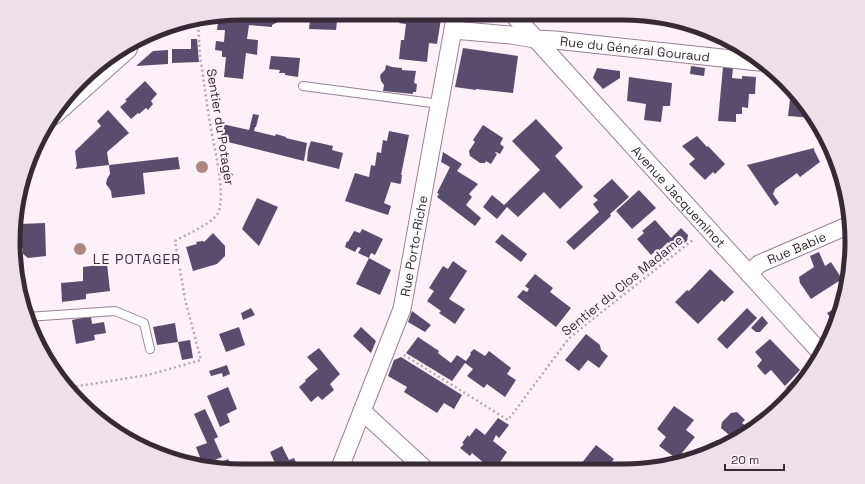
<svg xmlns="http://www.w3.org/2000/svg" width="865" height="484" viewBox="0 0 865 484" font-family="'Space Grotesk',sans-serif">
  <rect width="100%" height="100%" fill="#fcf0f9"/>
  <!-- building -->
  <path fill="#594d6e" d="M242,13H281V16L278,22L272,25V27L249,25L247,39L258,40L257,55L246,53L243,79L224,77L226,57H222V51L215,50L216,41L224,42L225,30H217L218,22L201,20L229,15H234L235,19H238V14Z
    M317,13H338L336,30L309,29L310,20L317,21Z
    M403,13H442L437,44L429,43L427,62L399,59L401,40H404L406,24L399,23L400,18H402Z
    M603,13H633L632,21L603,18Z
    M191,39H197L199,62L172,63V49H191Z
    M463,48L518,56L513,93L476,89V90L455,87Z
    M168,50V64L136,66L153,51Z
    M271,56L300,58L298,77L285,75V73H279L280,70L269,69Z
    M386,65L392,67L402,68V70L416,71L414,83L417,84L416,92H413V94L383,91L384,85L381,81L380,76L381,74L385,70Z
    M691,66L705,68L704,76L690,74Z
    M723,67L733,68L732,78L742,79V76L756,77L755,94H749L748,108L742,107V114H736V122L718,121Z
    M597,68L620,71V78L603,89L593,78Z
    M629,77L672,83L670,106H663L661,122L644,120L646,104L627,101Z
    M145,81L157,94L151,101L153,104L148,110L146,108L139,114L138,113L131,119L120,107L127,101L125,100Z
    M791,91L805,103L813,118L788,116Z
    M108,110L129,133L107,152L109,165L75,169L77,166L75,151L101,126L97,121Z
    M253,114L259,115L256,127H255L254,131L275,136L276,134L286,137V138L307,143L304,161L220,140L222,133L217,130L218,123L249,130Z
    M536,119L563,148L555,156L583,187L560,209L544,192L518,217L507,207L497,219L483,207L492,195L504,205L540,170L512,141Z
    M483,125L503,138L500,144L504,147L500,154L496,152L495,153L497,154L491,164L486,161L485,163H480L470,156L469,151L475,142L473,140Z
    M389,131L409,135L401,175H402L401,183L400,184L391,182L384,203L391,206L388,215L345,201L355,173L369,177L371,165L375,166L377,152L381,153L383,140L387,141Z
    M697,136L707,147L708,146L725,164L715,174L713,172L705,180L689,164L695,159L682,146Z
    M311,141L333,146L332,150L343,153L339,169L307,161L308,150Z
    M814,148V150L820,162L800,177L797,173L775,189L773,194L779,203L775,206L747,165Z
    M443,152L462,164L457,171L478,184L469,194L472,197L466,205L481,218L475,226L437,197L439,194L437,193L450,167L441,162Z
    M178,157L180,169L143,173L145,194L112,198L111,191L109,188L106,184L107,179L110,174L109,165Z
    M221,169L233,174L229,183L223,181Z
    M612,179L629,197L610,214L611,216L574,250L566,242L599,212L593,204L598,200L593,196Z
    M639,190L656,208L632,229L616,211Z
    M257,198L278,207L259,246L242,229Z
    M655,220L671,238L681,228L688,235L687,241L675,250L668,242L660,250L658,249L651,255L637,239L644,233L642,231Z
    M45,223L46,256L28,258L23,254V248H20L19,224Z
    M362,229L383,239L375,255L371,253L369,258L358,253L361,248L358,247L355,252L345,247L347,241L348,242L354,231L360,233Z
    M213,233L225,246V256L217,264L193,271L186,247L197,244L196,242L203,241L204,242Z
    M502,234L527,254L521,262L495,242Z
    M819,252L825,266L831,262L842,279L811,299L800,283L799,277L814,267L810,256Z
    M369,258L391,270L380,295L356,284Z
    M453,261L467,271L449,299L465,309L455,324L439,313L441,311L427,301L434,291L429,288L443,266L448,269Z
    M107,264L110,291L86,294V299L62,302L61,283L83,281V267Z
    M710,269L734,292L724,302L722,300L698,324L675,302L687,290L689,291Z
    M535,274L553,288L550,292L571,308L556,327L517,297L523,290L527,292L529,289L525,286Z
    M839,306L835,317L833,322L827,313Z
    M251,308L255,315L243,320L241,313Z
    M747,308L757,318L727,349L717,339Z
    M412,311L431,325L425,332L408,322Z
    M91,316L92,324L104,322L106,333L94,335L95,340L76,344L72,320Z
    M762,316L768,323L760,332H756L751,328Z
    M29,322H38V342L30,329Z
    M175,323L178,342L157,345L153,327Z
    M239,327L245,345L226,352L219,334Z
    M361,327L376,341L371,353L353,336Z
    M586,334L600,345L601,350L608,356L599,368L588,360L579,371L565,360Z
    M418,337L439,351L438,353L451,363L457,355L466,361L471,354L470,353L474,349L485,356L489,351L511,368L507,374L516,380L505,397L487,384L484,388L467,376L473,369L465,363L452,381L406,353Z
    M770,339L800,370L785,386L771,370L765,375L757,366L762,360L755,352Z
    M190,340L193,358L182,360L178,342Z
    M319,348L340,374L330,384L334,390L322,400L318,396L311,402L299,387L306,381L305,380L318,369L307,357Z
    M401,357L462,395L454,409L444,403L437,413L404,392L407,387L388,376L394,360Z
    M227,365L230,374L223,377L222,373L211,376L209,371Z
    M799,375L804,380L792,394L786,388Z
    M228,387L237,409L227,414L230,422L220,427L207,396Z
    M674,406L694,420L686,430L695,437L677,459L659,446L666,437L657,429Z
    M205,409L218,437L214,439L222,457L203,465L196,447L207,443L194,414Z
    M737,412L745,420L742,423L746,426L735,437L732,434H728L721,428L722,422L731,413Z
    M498,418L509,425L499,438L496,435L493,441L507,452L498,465L495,462L490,468L472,453L470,456L460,448L464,444L462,443L468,435L469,437L476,428L485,435Z
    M717,440L723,446L708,453L707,452Z
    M596,445L614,459L606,469H579L582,465L581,464Z
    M282,446L289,460L294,458L299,469L296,470H278L270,452Z
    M228,459L233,470L242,466L244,470L227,471L209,468Z
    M395,464L401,470H389Z"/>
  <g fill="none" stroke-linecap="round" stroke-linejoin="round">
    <defs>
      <path id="lane" d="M303,86L440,104
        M27,317L115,311L144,323L150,349"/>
      <g id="street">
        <path id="s1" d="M512,13L822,354"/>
        <path id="s2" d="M453,30L511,35L535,39L555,40L759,62"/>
        <path id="s3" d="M749,274L759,264L847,226"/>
        <path d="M362,411L426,470"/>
        <path id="s4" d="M339,470L402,309L456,13"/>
      </g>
      <path id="secondary" d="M52,114L126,48"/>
    </defs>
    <!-- lane casing -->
    <use href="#lane" stroke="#9b8096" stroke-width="10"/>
    <!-- street casing -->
    <use href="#street" stroke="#9b8096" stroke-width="19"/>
    <!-- secondary casing -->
    <use href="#secondary" stroke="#9b8096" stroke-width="24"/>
    <!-- path -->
    <path stroke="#b3a8b1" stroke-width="2.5" stroke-dasharray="2 3" stroke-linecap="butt" d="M404,355L508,420L569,338L694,239
      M66,388L148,375L201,360L185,299L175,241C187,234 212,224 218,213C227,195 212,139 209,117C206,99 204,81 201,63C199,49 199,34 198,20"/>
    <!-- lane -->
    <use href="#lane" stroke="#fff" stroke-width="8"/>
    <!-- street -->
    <use href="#street" stroke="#fff" stroke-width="17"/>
    <!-- secondary -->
    <use href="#secondary" stroke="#fff" stroke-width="22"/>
  </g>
  <!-- trees -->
  <g fill="#ad8883">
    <circle cx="202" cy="167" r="6"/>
    <circle cx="80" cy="249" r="6"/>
  </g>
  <g text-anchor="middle" stroke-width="4" stroke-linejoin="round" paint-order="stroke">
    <!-- street labels -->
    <g font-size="13" fill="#362b34" stroke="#fcf0f9">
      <text dy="5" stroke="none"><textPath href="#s2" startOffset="183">Rue du Général Gouraud</textPath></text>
      <text transform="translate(221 127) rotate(81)" y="5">Sentier du Potager</text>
      <text dy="5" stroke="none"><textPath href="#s1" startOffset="248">Avenue Jacqueminot</textPath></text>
      <text dy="5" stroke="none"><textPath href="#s4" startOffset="237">Rue Porto-Riche</textPath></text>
      <text dy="5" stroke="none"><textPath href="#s3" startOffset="55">Rue Babie</textPath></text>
      <text transform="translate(622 285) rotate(-39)" y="5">Sentier du Clos Madame</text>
    </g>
    <!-- neighbourhood labels -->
    <g font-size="14" letter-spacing="1" fill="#432c3f" stroke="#fcf0f9">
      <text x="137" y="264">LE POTAGER</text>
    </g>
  </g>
  <!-- crop -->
  <path d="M0 0H865V484H0ZM242 20H623A222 222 0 0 1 845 242V242A222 222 0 0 1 623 464H242A222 222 0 0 1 20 242V242A222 222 0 0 1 242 20Z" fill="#ece0e9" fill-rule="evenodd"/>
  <path fill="none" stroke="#362b34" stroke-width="5" d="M242 20H623A222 222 0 0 1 845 242V242A222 222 0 0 1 623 464H242A222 222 0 0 1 20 242V242A222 222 0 0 1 242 20Z"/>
  <!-- scale -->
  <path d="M725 464v6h59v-6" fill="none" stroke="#362b34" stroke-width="2"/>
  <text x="731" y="464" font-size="12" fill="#362b34" stroke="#fcf0f9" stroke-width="3" paint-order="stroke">20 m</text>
</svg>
